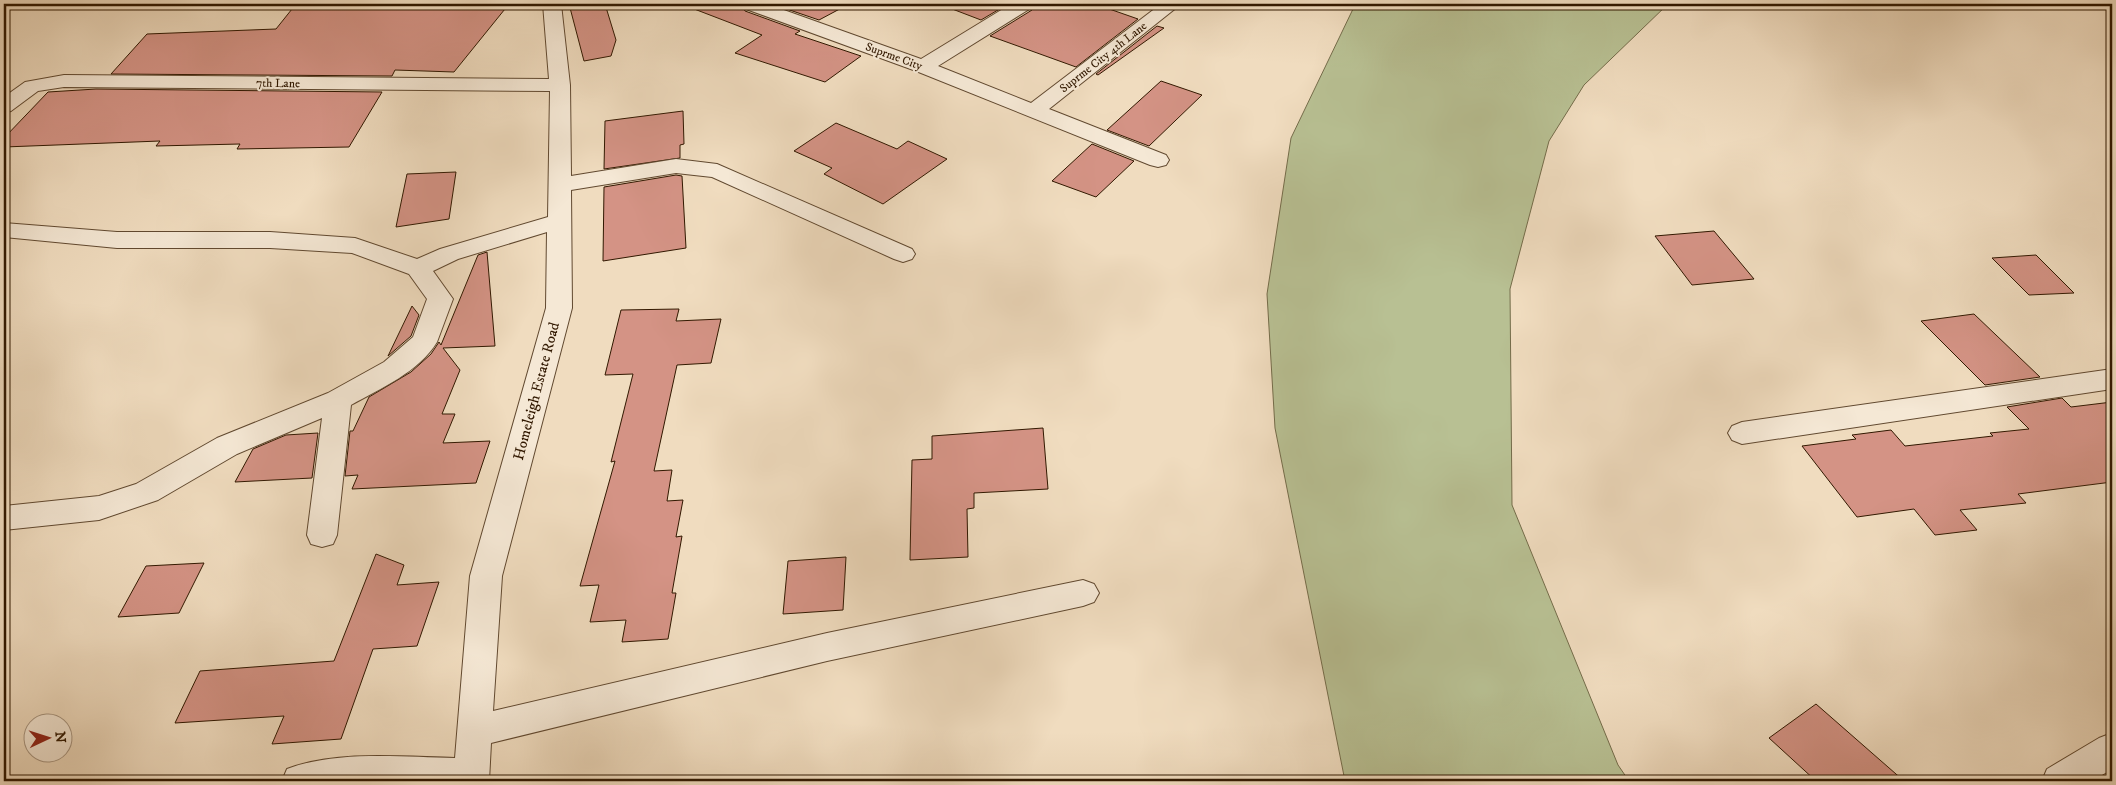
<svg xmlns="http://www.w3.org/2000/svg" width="2116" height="785" viewBox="0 0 2116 785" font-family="'IM FELL DW Pica',serif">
  <rect width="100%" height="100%" fill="#f0dcbf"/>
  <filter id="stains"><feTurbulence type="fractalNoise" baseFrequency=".004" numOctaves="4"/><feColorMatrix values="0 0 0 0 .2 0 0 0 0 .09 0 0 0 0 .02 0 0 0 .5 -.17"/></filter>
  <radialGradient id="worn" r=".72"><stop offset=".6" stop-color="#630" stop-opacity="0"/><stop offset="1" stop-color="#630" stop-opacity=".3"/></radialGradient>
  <!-- green -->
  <path fill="#b8c093" stroke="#746c4a" d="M1360,4H1668L1584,85L1549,141L1510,289L1512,505L1618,765L1629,781H1345L1275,428L1267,294L1291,138L1353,9Z"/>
  <!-- building -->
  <path fill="#d49385" stroke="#311800" d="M296,4H509L454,72L395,70L392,76L111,74L147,34L276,29Z
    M569,4H605L616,40L611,56L584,61Z
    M690,4H742L745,11L800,31L795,34L861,56L825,82L735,53L762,35L689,7Z
    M772,4H849L819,20Z
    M948,4H1008L981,20L947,7Z
    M1035,4H1095L1138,19L1076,67L990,36L1032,10Z
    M1157,26L1164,28L1098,75L1096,74Z
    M1161,81L1202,95L1149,146L1107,130Z
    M96,89L382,92L349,147L237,149L240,144L156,146L160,141L4,147V138L48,92Z
    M683,111L684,144L680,145V158L604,169L605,121Z
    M836,123L897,149L908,141L947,159L883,204L824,174L832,168L794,151Z
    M1092,144L1134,161L1096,197L1052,181Z
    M456,172L449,219L396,227L407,174Z
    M676,175L682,176L686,248L603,261L604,187Z
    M1714,231L1754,279L1692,285L1655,236Z
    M487,252L495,346L443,348L460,370L442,414H455L443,443L490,441L476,483L352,489L358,475L345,476L350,431H353L369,397L411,372L431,354L439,342L441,345L478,255Z
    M2036,255L2074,293L2029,295L1992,258Z
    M412,306L419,315L411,336L388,356Z
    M679,309L676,321L721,319L711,363L677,365L654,471L672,470L667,501L683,500L676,537L682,536L672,593H676L668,639L622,642L626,620L590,622L599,585L580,586L615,461L611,462L633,374L605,375L621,310Z
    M1974,314L2040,377L1985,385L1921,321Z
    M2062,398L2071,407L2112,402V482L2018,494L2026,503L1960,510L1977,530L1935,535L1914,509L1857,517L1802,446L1856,439L1852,435L1891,430L1905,446L1993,436L1990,433L2029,429L2007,407Z
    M1043,428L1048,489L974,493V508L967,509L968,557L910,560L912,460L932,459V436Z
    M318,433L312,478L235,482L253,449L286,435Z
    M376,554L404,565L397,585L439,582L417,646L373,649L341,739L272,744L284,716L175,723L200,671L334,661Z
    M846,557L843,610L783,614L788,561Z
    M204,563L179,613L118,617L146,566Z
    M1816,704L1904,781H1816L1769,738Z"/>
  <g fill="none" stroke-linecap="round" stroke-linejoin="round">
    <defs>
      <path id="minor" d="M543,4H561L570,85L571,176L676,159L717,164L912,249L915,254L912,259L903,262L894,259L712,177L676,173L571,190L572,308L502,576L493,711L827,633L1083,580L1094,584L1099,593L1094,602L1083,606L827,661L491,743L489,781H282L287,769C336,750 403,757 455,758L470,576L546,308L547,232L458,259L433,271L453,299L437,342C419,372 381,388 351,405L337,535L333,544L322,547L311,544L307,535L322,418L237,454L158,500L99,520L4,530V506L99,496L136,484L217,438L328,393L384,362L413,337L427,299L409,274L352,253L270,248H117L4,237V223L117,232H270L355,238L417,259L440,249L548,217L550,91L64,87L38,91L11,111L4,113V97L25,82L64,75L549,79Z
        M744,4H767L921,59L1011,4H1033L1031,8L938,66L1031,103L1161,4H1181L1049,109L1166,155L1169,160L1166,165L1158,167L1150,165L916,71L746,9Z
        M2112,369V389L1742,444L1732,440L1728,433L1732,426L1742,422Z
        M2112,733V769L2092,781H2042L2047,769L2099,738Z"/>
    </defs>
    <!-- minor casing -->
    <use href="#minor" stroke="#614930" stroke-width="2"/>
    <!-- minor -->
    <use href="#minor" fill="#f5e8d5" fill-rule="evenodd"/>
  </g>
  <g text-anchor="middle" stroke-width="4" stroke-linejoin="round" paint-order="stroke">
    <!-- far-street labels -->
    <g font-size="12" fill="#311800" stroke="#f5e8d5">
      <text transform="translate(894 56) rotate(20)" y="4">Suprme City</text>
      <text transform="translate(1103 57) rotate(-38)" y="4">Suprme City 4th Lane</text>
      <text transform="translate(278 83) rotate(1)" y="4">7th Lane</text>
    </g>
    <!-- street labels -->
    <g font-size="15" fill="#311800" stroke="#f5e8d5">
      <text transform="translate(536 391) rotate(-75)" y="5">Homeleigh Estate Road</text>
    </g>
  </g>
  <!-- margin -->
  <rect width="2116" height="785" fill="none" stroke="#f0dcbf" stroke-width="20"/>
  <rect x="5" y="5" width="2106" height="775" fill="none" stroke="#311800" stroke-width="2.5"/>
  <rect x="10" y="10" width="2096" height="765" fill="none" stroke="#311800"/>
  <!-- north arrow -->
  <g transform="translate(48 738) rotate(86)"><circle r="24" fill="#f5e8d5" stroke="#a79580"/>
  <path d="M0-4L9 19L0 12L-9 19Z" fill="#8f2418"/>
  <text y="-8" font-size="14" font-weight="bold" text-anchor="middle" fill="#311800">N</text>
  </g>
  <rect width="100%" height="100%" filter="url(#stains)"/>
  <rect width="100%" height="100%" fill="url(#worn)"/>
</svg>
